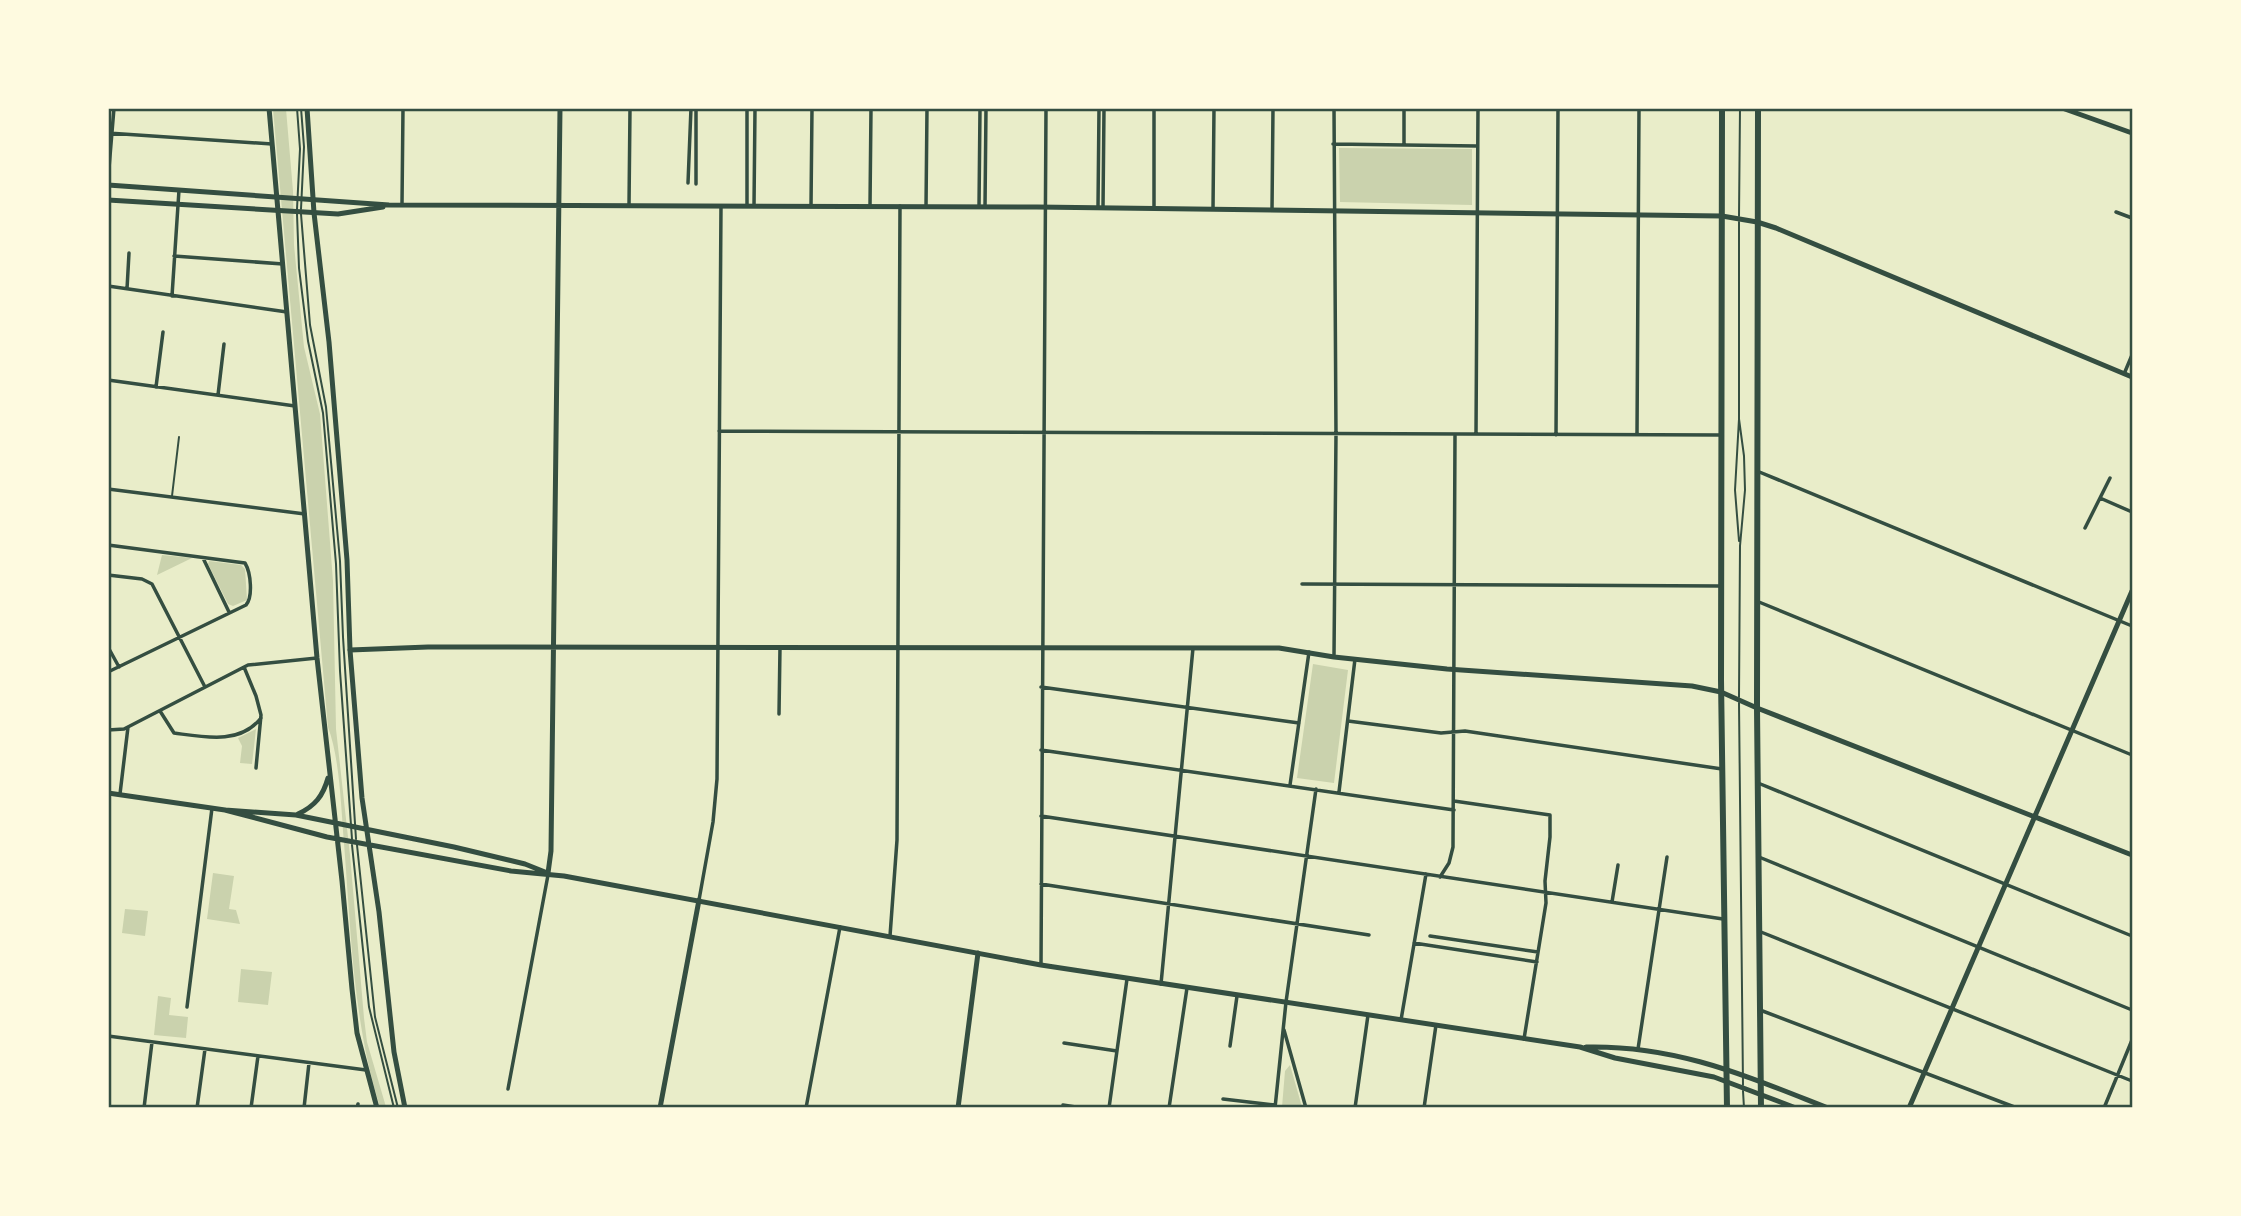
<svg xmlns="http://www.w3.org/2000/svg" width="2241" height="1216" viewBox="0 0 2241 1216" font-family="'Roboto Condensed',sans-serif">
  <rect width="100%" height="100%" fill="#e9edc9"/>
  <!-- green -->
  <path fill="#cad2ad" d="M273,109H286L293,191L294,245L304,347L320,414L333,581L336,729L350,855L364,1018L367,1042L386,1107H380C353,1022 351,932 344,843C341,808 340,759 328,727Z
    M1339,148L1472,149V205L1340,202Z
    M162,555L192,558L157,575Z
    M209,561L241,565L245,569L247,600L233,606L228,604L208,564Z
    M1313,664L1348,670L1334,783L1297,778Z
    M256,729L252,764L240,763L242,746L238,738Z
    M213,873L234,876L229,909L236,910L240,924L207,919Z
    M125,909L148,911L145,936L122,933Z
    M241,969L272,972L268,1005L238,1002Z
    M158,996L171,998L169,1015L188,1017L186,1038L154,1035Z
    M1290,1065L1302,1107H1282L1285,1071Z"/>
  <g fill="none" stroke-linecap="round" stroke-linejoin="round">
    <!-- service -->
    <path stroke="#344e41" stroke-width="2" d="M297,209L300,149L297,108
      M301,209L304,147L301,108
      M297,214L299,268L308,341L323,413L336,564L340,671L352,839
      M301,214L310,325L326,407L340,561L343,637L356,839
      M1739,216L1740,108
      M1739,222V419L1735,490L1739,541
      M1739,419L1744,456L1745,490L1740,546L1739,697
      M172,496L179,437
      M1739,703L1743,1085
      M352,845L369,1007L394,1108
      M357,845L375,1017L398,1108
      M1743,1091L1744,1108"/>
    <!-- minor -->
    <path stroke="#344e41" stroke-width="3.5" d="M696,108V184
      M108,133L272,144
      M1333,144L1477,146
      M1404,145V108
      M108,180L114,108
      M688,183L691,108
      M402,204L403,108
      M629,206L630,108
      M747,206V108
      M754,206L755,108
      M811,206L812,108
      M870,206L871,108
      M926,207L927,108
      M979,207L980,108
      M985,207L986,108
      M1098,207L1099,108
      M1103,208L1104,108
      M1154,208V108
      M1213,209L1214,108
      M1272,210L1273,108
      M2116,212L2132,218
      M174,256L283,264
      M108,286L287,312
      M127,289L129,253
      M172,296L179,190
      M2124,374L2132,355
      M108,380L295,406
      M156,387L163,332
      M218,395L224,344
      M719,431L1721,435
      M1476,434L1478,108
      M1556,435L1558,108
      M1637,435L1639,108
      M1757,471L2132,626
      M108,489L305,514
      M2100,498L2132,512
      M2085,528L2110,478
      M108,545L245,563C251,573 253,597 246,605L108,672
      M203,558L229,612
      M108,575L142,579L152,584L205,687
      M1302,584L1720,586
      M1759,602L2132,755
      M108,647L119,667
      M1334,656L1336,434L1334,108
      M244,667L256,696L261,715L256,768
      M1041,687L1299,723
      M160,711L174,733C204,737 240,745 261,718
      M779,714L780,647
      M1348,721L1441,733L1465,731L1722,769
      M108,730L124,729L248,665L317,658
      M1041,750L1454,810
      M1758,783L2132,936
      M1290,785L1309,652
      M1339,792L1355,659
      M120,794L128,727
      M1454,801L1550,815V837L1545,881L1546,903L1524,1039
      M1041,816L1723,919
      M1759,857L2132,1010
      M1440,877L1449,863L1453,847L1455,434
      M1041,884L1369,935
      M699,900L713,822L717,779L721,206
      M1612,902L1618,865
      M1761,932L2132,1081
      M890,936L897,840L900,206
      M1430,936L1538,952
      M1414,943L1537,962
      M1041,965L1046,108
      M1161,984L1193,648
      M187,1007L212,808
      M1760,1010L2017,1108
      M1401,1020L1426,874
      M1284,1030L1306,1108
      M108,1036L366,1070
      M1064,1043L1117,1051
      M1230,1046L1237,996
      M1638,1049L1667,857
      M508,1089L548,875
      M1223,1099L1275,1105
      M1063,1105L1082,1108
      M144,1108L152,1042
      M197,1108L205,1049
      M251,1108L258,1056
      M304,1108L309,1063
      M357,1108L358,1104
      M806,1108L840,927
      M1109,1108L1127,979
      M1169,1108L1187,988
      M1275,1108L1286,1002L1316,789
      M1355,1108L1368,1015
      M1424,1108L1436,1025
      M2104,1108L2132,1040"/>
    <!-- tertiary -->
    <path stroke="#344e41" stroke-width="5" d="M2062,108L2132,133
      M108,185L389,205L1037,207L1722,216L1757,222L1776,228L2132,377
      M108,200L338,214L383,207
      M350,650L428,647L1279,648L1334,657L1447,669L1692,686L1721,692L1757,708L2132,855
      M548,873L551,851L560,108
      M660,1108L699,900
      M958,1108L978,953
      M1909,1108L2132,591"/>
    <!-- secondary -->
    <path stroke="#344e41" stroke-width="5" d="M269,108L317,658L342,881L352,989L357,1033L377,1108
      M307,108L314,213L329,342L347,560L350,650L362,798L379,912L394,1052L405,1108
      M108,793L225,810L296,815L454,847L525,864L545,872
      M225,810L327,837L511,871L564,876L1041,965L1580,1047L1615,1058L1714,1077L1796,1108
      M298,814C315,806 323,796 328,778
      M1586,1047C1677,1045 1746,1076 1828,1108"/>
    <!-- primary -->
    <path stroke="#344e41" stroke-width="6" d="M1722,108L1721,680L1727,1108
      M1758,108L1757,708L1761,1108"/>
  </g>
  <!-- border -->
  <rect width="2241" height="1216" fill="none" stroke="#fefae0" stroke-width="220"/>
  <rect x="110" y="110" width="2021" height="996" fill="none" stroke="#344e41" stroke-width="2.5"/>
</svg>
